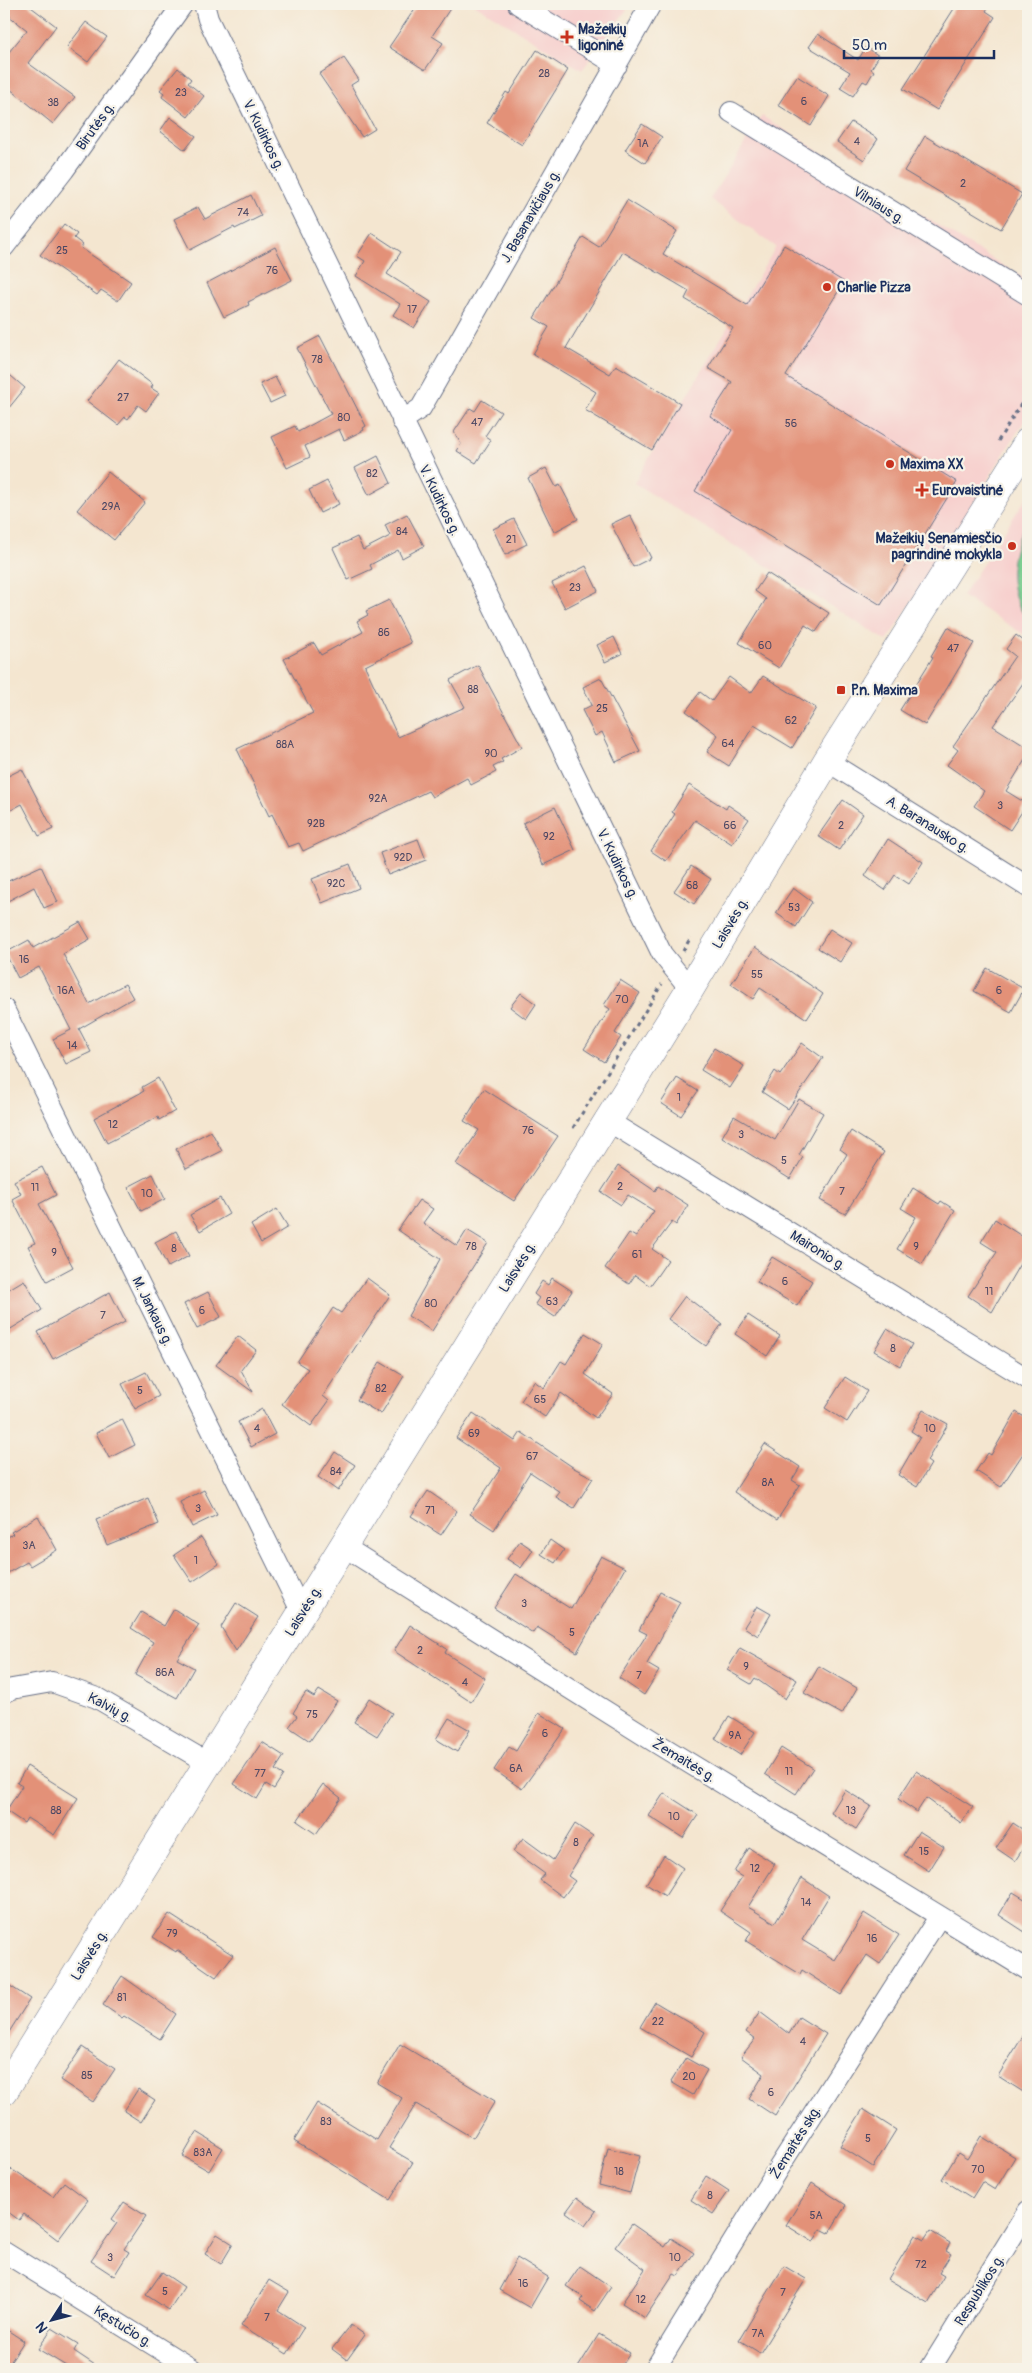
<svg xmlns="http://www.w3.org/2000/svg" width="1032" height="2373" viewBox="0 0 1032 2373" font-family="Pangolin,sans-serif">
  <rect width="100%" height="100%" fill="#f7f3e8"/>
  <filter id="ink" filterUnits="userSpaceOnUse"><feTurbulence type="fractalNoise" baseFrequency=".02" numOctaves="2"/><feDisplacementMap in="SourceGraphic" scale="10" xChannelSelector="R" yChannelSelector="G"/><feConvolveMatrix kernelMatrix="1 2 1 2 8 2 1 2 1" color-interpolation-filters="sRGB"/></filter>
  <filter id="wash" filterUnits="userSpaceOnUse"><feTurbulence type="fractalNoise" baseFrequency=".0096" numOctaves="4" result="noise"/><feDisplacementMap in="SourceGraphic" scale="20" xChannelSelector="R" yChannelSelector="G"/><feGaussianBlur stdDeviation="1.12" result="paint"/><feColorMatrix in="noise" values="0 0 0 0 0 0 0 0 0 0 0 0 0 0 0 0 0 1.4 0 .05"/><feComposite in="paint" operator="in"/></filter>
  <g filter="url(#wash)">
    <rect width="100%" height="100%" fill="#f4e6d0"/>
    <!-- built -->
    <path fill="#f7d0ce" d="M474,4H631L582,70Z
      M762,116L1028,281V415L887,641L634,483L776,247L710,199Z
      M1028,495V637L962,596Z"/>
    <!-- green -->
    <path fill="#7dcf91" stroke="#4c7f78" d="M1028,520V620C1004,591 1009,551 1028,520Z"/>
    <g id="blocks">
      <!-- building -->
      <path fill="#e39178" d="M4,4H27L56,26L28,63L75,97L53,124L4,84V58L27,30L4,12Z
        M418,4H453L432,36L443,43L425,70L389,47Z
        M957,4H990L986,11L995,17L937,110L903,89Z
        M86,22L107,37L88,62L67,47Z
        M818,34L858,60L866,47L879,56L871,69L874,71L867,83L863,81L853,96L840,88L850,72L809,47Z
        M537,50L568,70L522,145L487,123L506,92L509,94Z
        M344,58L359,80L351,85L375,129L362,137L319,74Z
        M178,68L191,79L188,83L204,96L188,117L162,97L164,93L160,90Z
        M797,76L829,96L811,126L778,105Z
        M170,117L196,136L185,150L160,131Z
        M851,122L878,139L864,160L837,142Z
        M642,124L662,137L645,163L625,150Z
        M925,136L1022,194L1001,229L904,171Z
        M251,195L261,216L235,229L234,227L190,250L174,219L198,207L205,219Z
        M627,200L677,231L663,254L747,305L784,245L844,282L786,376L957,482L881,605L695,491L732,430L710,416L732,382L708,368L733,328L685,299L689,291L623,252L566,348L610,374L616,365L680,403L652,450L585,410L596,392L533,354L549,327L534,318L583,237L599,247Z
        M64,224L77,234L74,238L83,245L81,248L131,282L118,301L101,290L97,295L40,255Z
        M372,233L401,252L387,274L431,302L414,328L393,315L400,304L356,276L365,261L357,256Z
        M275,247L292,280L248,302L249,305L224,317L207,283Z
        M320,336L366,426L363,428L364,430L344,440L339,429L305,446L310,457L287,468L272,437L295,426L298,432L331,414L297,348Z
        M119,359L153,385L151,388L159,393L146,411L138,405L128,419L125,417L118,425L87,401Z
        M4,370L25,388L4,414Z
        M275,377L285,396L270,403L260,384Z
        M482,400L501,412L485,436L491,440L476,463L457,451L461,444L454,432L470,408L475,411Z
        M378,456L391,483L369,495L355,468Z
        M546,468L556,487L560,485L578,519L554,532L528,478Z
        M108,472L145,502L114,540L77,510Z
        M327,481L339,504L320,513L309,490Z
        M407,514L424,546L402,558L398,550L370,565L372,569L348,580L333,548L357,537L363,550L390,536L385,525Z
        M630,515L651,558L633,567L611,524Z
        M514,519L527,544L505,555L493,529Z
        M586,566L598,591L565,608L552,583Z
        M767,573L829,613L816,632L805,625L779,668L739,643L766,599L755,591Z
        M389,600L411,643L365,666L398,737L465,707L450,680L478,665L522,747L501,759L503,762L493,767L496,772L471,785L467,778L432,797L428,791L303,851L299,843L288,847L272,814L269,816L237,749L313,713L284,659L314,643L321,655L363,632L357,621L368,615L366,611Z
        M948,627L974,643L925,725L900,710L933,657L931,656Z
        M1016,635L1025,642L1028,637V676L993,726L1028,748V755L1006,791L1027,804L1010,830L974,806L984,791L947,765L958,750L953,746L1015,656L1006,649Z
        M614,637L622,654L605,662L597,645Z
        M763,676L816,708L792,748L754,725L729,766L707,752L718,735L686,711L700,692L712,701L729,677L751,693Z
        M601,678L640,751L616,762L602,732L595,736L582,710L592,705L583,687Z
        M22,769L53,829L39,836L22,804L4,814V778Z
        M689,785L726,809L728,805L749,819L732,844L695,820L666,861L651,851L675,814L672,812Z
        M843,800L863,814L839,850L818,836Z
        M555,807L575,850L543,865L523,823Z
        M418,839L426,860L388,875L380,853Z
        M888,839L923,862L909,884L895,875L885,890L865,876Z
        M350,864L359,888L322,903L312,879Z
        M41,866L58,902L44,908L34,887L4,903V883Z
        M691,866L711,879L694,904L674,891Z
        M793,888L812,902L796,927L776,913Z
        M80,922L90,939L63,954L89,1004L125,984L133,998L79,1029L91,1052L66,1064L53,1039L71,1030L39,967L18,978L5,953L29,940L33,948Z
        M830,929L852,943L840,962L818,948Z
        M755,947L823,994L807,1019L760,988L753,999L731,984Z
        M987,968L1024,989L1011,1012L974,991Z
        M620,980L640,993L615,1033L621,1037L604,1062L584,1049L610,1009L604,1005Z
        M521,993L536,1004L526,1019L510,1007Z
        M802,1043L823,1058L788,1109L762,1092L775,1071L780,1075Z
        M714,1048L744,1066L730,1088L701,1070Z
        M158,1078L175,1111L159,1120L158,1117L107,1143L94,1118L144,1091L142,1087Z
        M677,1078L698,1091L681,1116L661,1103Z
        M484,1089L558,1136L514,1201L456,1164L479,1130L464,1121Z
        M799,1099L823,1113L799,1155L803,1157L790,1179L722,1137L734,1116L775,1140Z
        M211,1131L222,1151L186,1169L176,1149Z
        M851,1131L884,1152L845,1214L820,1200L847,1154L840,1149Z
        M618,1166L655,1191L658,1186L688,1205L676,1225L672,1222L652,1249L668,1260L650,1286L635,1275L629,1284L605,1268L629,1233L636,1237L654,1211L628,1195L621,1205L601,1192Z
        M42,1167L56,1195L39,1204L73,1267L47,1281L28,1246L35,1243L12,1199L21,1194L14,1181Z
        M153,1174L165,1199L141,1211L128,1187Z
        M913,1188L939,1204L941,1201L955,1210L922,1264L897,1249L916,1217L901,1208Z
        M220,1198L229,1214L200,1231L190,1215Z
        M419,1200L433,1209L423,1223L457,1246L467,1230L488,1243L432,1331L408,1316L440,1259L398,1230Z
        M277,1209L288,1227L261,1243L251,1225Z
        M995,1219L1028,1240V1250L992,1312L968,1296L997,1252L981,1242Z
        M176,1231L189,1256L168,1267L155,1242Z
        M772,1257L812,1281L797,1306L757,1282Z
        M367,1278L390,1295L323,1396L329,1401L311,1426L282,1404L308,1369L297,1362L333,1308L341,1313Z
        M552,1278L572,1291L555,1317L535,1304L539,1298L534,1294L542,1281L548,1285Z
        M24,1280L42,1310L4,1333V1292Z
        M110,1292L125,1322L53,1359L38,1332Z
        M208,1292L221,1317L197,1329L184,1304Z
        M685,1296L722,1324L706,1346L668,1319Z
        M748,1315L780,1336L767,1356L735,1334Z
        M887,1329L912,1344L900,1366L874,1351Z
        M585,1333L603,1344L585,1374L613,1394L596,1418L561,1393L545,1417L521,1401L534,1381L544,1388L561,1361L566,1364Z
        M238,1336L256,1350L241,1370L253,1392L216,1365Z
        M380,1362L404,1376L381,1414L357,1400Z
        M146,1372L159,1396L135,1409L122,1384Z
        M845,1377L867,1391L847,1422L825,1408Z
        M262,1409L275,1434L251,1447L238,1422Z
        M923,1410L948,1424L927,1461L931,1464L917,1487L898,1475L920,1437L911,1431Z
        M1016,1412L1028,1419V1446L1001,1487L976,1471L988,1453L991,1455Z
        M473,1413L515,1441L521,1432L574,1468L593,1478L574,1508L556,1497L560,1492L530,1472L494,1530L470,1514L501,1468L456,1438Z
        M122,1419L135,1445L109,1458L96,1433Z
        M765,1444L800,1467L792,1480L800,1485L777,1520L734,1492Z
        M335,1452L355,1465L338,1491L318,1477Z
        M204,1490L217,1515L192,1527L180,1502Z
        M428,1491L457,1511L441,1535L411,1516Z
        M148,1498L159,1524L107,1545L96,1520Z
        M38,1516L57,1550L30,1566L27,1562L4,1575V1539L13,1534L11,1532Z
        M201,1537L219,1564L192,1582L174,1555Z
        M550,1540L564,1550L555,1563L541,1554Z
        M520,1541L533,1550L521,1568L507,1559Z
        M601,1556L625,1568L577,1652L537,1627L533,1633L494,1608L516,1574L571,1609Z
        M660,1592L680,1602L647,1664L659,1671L644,1695L619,1678L647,1634L639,1630Z
        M236,1603L258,1617L236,1651L221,1627Z
        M757,1606L771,1614L758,1636L744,1627Z
        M174,1609L199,1625L177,1659L194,1668L177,1698L135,1675L153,1642L131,1628L141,1612L164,1626Z
        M410,1625L447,1649L445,1653L485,1678L471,1702L394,1651Z
        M740,1648L797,1680L785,1699L755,1678L751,1684L727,1670Z
        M819,1666L857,1688L842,1714L804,1693Z
        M319,1690L337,1701L310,1741L289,1727L297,1716L293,1713L306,1692L314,1697Z
        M369,1698L392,1713L377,1736L354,1722Z
        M539,1713L565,1729L522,1789L494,1770L509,1747L516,1751Z
        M729,1716L755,1732L740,1755L715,1739Z
        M449,1718L470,1730L457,1752L436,1739Z
        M262,1742L284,1756L275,1770L283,1775L274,1789L266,1784L257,1799L234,1784Z
        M781,1748L813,1768L796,1794L765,1774Z
        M27,1766L78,1798L54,1835L27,1818L24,1823L6,1811L22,1786L17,1783Z
        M916,1771L973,1807L961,1823L926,1798L917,1812L898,1799Z
        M323,1784L341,1798L316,1834L297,1821Z
        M845,1790L871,1806L856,1829L831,1813Z
        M664,1793L698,1815L683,1838L649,1816Z
        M1013,1823L1028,1833V1841L1015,1861L996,1848Z
        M575,1824L593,1836L568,1876L575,1881L563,1897L540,1880L545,1874L513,1851L523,1838L553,1860Z
        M919,1831L944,1847L929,1871L904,1855Z
        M749,1848L775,1864L748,1907L775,1923L802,1878L829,1896L802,1940L835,1960L864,1913L899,1935L880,1964L867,1955L841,1995L802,1970L800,1974L746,1941L751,1932L720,1911L742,1877L734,1872Z
        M664,1855L683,1868L665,1896L646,1884Z
        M1013,1892L1028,1901V1934L999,1915Z
        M169,1914L233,1955L216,1977L177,1950L176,1952L153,1937Z
        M122,1976L176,2014L160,2039L124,2016L122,2018L103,2005Z
        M4,1982L30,1999L4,2040Z
        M655,2002L705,2032L691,2057L640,2027Z
        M760,2012L789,2034L799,2017L826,2034L775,2116L749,2099L764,2074L741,2057L755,2039L746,2032Z
        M1028,2028V2095L998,2076Z
        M400,2044L495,2101L473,2138L416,2104L389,2148L413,2162L390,2200L294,2141L317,2103L377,2140L402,2098L377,2083Z
        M82,2047L115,2069L93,2102L60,2080Z
        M686,2058L707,2070L693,2095L671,2082Z
        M138,2089L155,2100L141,2122L124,2111Z
        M863,2109L896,2130L873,2167L840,2146Z
        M197,2132L223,2148L209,2171L183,2156Z
        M981,2136L1015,2157L995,2190L982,2182L972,2198L942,2179L958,2153L967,2159Z
        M608,2148L640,2156L630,2193L599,2185Z
        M11,2169L53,2197L64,2182L88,2200L58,2240L24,2214L19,2220L4,2209V2179Z
        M706,2176L729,2191L713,2214L691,2200Z
        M812,2183L846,2205L829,2233L821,2229L813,2242L786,2225Z
        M577,2197L596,2211L585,2226L566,2212Z
        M124,2202L146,2216L124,2249L129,2252L114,2276L91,2261L117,2223L112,2219Z
        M632,2224L665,2247L671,2238L694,2253L678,2276L674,2274L645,2318L622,2303L645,2269L615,2247Z
        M930,2231L950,2243L946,2251L951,2254L939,2273L944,2276L928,2303L888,2279L915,2235L924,2240Z
        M217,2234L233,2244L221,2264L205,2254Z
        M517,2258L548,2277L530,2308L499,2290Z
        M580,2266L611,2287L595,2311L580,2301L583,2297L566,2286Z
        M784,2266L806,2279L760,2353L739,2340Z
        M162,2272L184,2287L169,2310L146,2295Z
        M269,2280L289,2292L278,2310L304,2327L287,2354L241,2325Z
        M351,2325L365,2335L347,2360L332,2349Z
        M4,2328L24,2341L6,2369H4Z
        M52,2328L78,2344L74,2351L101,2369H71L38,2349Z
        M599,2334L630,2353L620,2369H577Z"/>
    </g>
  </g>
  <g filter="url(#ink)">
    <use href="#blocks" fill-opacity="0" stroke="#676f86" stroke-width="1"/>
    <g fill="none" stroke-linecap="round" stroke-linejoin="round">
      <defs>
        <path id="street" d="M204,4L208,19L662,954L690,989
          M518,4L617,65
          M731,112L1028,295
          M4,247L64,170L183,4
          M402,421L421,408L651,4
          M827,761L1028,887
          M4,1009L302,1613
          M608,1121L1028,1379
          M343,1546L658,1744L1028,1970
          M4,1693L12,1689L52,1682L97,1698L208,1763
          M4,2252L192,2369
          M655,2369L779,2167L939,1917
          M930,2369L1028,2211"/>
        <path id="primary" d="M4,2091L690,989L827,761L1028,442"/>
      </defs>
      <!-- street casing -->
      <use href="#street" stroke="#676f86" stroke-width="22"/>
      <!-- primary casing -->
      <use href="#primary" stroke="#676f86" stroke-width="29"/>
      <!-- path -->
      <path stroke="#676f86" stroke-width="3" stroke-dasharray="4 4" stroke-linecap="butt" d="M998,441L1028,393
        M683,951L691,937
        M573,1128L662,984"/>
      <!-- street -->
      <use href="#street" stroke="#fff" stroke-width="20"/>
      <!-- primary -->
      <use href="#primary" stroke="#fff" stroke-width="28"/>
    </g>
  </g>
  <!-- markers -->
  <g fill="#c8321e" stroke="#f7f3e8" stroke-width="2">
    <path d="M564.5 29.5h5v5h5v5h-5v5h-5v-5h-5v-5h5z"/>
    <circle cx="827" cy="287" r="5"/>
    <circle cx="890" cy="464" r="5"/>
    <path d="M919.5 482.5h5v5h5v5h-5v5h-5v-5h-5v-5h5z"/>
    <circle cx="1012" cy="546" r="5"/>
    <rect x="836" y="685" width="10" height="10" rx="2.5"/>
  </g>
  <g text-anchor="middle" stroke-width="4.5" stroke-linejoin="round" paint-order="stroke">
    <!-- number labels -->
    <g font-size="11" fill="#4d4864">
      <text x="544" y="77">28</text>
      <text x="181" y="96">23</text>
      <text x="804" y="105">6</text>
      <text x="53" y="106">38</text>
      <text x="857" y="145">4</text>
      <text x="643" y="147">1A</text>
      <text x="963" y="187">2</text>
      <text x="243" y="216">74</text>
      <text x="62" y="254">25</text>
      <text x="272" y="274">76</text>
      <text x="412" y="313">17</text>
      <text x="317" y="363">78</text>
      <text x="123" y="401">27</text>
      <text x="344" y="421">80</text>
      <text x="477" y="426">47</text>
      <text x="791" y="427">56</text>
      <text x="372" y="477">82</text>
      <text x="111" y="510">29A</text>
      <text x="402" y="535">84</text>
      <text x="511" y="543">21</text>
      <text x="575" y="591">23</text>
      <text x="384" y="636">86</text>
      <text x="765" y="649">60</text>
      <text x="953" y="652">47</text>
      <text x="473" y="693">88</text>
      <text x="602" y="712">25</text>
      <text x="791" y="724">62</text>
      <text x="728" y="747">64</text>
      <text x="285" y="748">88A</text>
      <text x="491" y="757">90</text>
      <text x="378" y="802">92A</text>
      <text x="1000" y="809">3</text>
      <text x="316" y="827">92B</text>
      <text x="730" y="829">66</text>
      <text x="841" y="829">2</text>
      <text x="549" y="840">92</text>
      <text x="403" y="861">92D</text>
      <text x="336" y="887">92C</text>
      <text x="692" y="889">68</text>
      <text x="794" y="911">53</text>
      <text x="24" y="963">16</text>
      <text x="757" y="978">55</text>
      <text x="66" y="994">16A</text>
      <text x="999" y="994">6</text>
      <text x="622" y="1003">70</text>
      <text x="72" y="1049">14</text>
      <text x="679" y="1101">1</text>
      <text x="113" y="1128">12</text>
      <text x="528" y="1134">76</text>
      <text x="741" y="1138">3</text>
      <text x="784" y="1164">5</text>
      <text x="620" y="1190">2</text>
      <text x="35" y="1191">11</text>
      <text x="842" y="1195">7</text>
      <text x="147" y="1197">10</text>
      <text x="471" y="1250">78</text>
      <text x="916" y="1250">9</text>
      <text x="174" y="1252">8</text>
      <text x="54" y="1256">9</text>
      <text x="637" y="1258">61</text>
      <text x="785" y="1285">6</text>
      <text x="989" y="1295">11</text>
      <text x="552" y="1305">63</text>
      <text x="431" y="1307">80</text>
      <text x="202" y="1314">6</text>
      <text x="103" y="1319">7</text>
      <text x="893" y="1352">8</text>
      <text x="381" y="1392">82</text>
      <text x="140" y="1394">5</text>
      <text x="540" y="1403">65</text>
      <text x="257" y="1432">4</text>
      <text x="930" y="1432">10</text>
      <text x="474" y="1437">69</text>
      <text x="532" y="1460">67</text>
      <text x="336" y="1475">84</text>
      <text x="768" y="1486">8A</text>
      <text x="198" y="1512">3</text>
      <text x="430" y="1514">71</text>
      <text x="29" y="1549">3A</text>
      <text x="196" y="1564">1</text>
      <text x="524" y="1607">3</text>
      <text x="572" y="1636">5</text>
      <text x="420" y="1654">2</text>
      <text x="746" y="1670">9</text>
      <text x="165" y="1676">86A</text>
      <text x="639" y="1679">7</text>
      <text x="465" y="1686">4</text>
      <text x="312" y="1718">75</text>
      <text x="545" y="1737">6</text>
      <text x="735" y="1739">9A</text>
      <text x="516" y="1772">6A</text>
      <text x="789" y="1775">11</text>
      <text x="260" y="1777">77</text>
      <text x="56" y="1814">88</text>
      <text x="851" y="1814">13</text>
      <text x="674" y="1820">10</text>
      <text x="576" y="1846">8</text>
      <text x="924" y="1855">15</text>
      <text x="755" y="1872">12</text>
      <text x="806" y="1906">14</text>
      <text x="172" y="1937">79</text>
      <text x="872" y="1942">16</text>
      <text x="122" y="2001">81</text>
      <text x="658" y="2025">22</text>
      <text x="803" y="2045">4</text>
      <text x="87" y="2079">85</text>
      <text x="689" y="2080">20</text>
      <text x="771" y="2096">6</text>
      <text x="326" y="2125">83</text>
      <text x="868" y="2142">5</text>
      <text x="203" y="2156">83A</text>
      <text x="978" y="2173">70</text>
      <text x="619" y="2175">18</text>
      <text x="710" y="2199">8</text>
      <text x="816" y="2219">5A</text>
      <text x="110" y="2261">3</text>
      <text x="675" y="2261">10</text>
      <text x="921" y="2268">72</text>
      <text x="523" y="2287">16</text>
      <text x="165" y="2295">5</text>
      <text x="783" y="2296">7</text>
      <text x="641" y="2303">12</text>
      <text x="267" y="2321">7</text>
      <text x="758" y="2337">7A</text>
    </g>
    <!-- poi labels -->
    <g font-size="14" font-weight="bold" fill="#1b2f5e" stroke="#f7f3e8" text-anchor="start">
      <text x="578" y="34">Mažeikių<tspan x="578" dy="16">ligoninė</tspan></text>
      <text x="837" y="292">Charlie Pizza</text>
      <text x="900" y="469">Maxima XX</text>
      <text x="932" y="495">Eurovaistinė</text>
      <text x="1002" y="543" text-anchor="end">Mažeikių Senamiesčio<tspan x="1002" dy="16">pagrindinė mokykla</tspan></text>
      <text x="851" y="695">P.n. Maxima</text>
    </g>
    <!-- street labels -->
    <g font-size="14" fill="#1b2f5e" stroke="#f7f3e8">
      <text transform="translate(95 126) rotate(-54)" y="5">Birutės g.</text>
      <text transform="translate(264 135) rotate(64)" y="5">V. Kudirkos g.</text>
      <text transform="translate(879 205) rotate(32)" y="5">Vilniaus g.</text>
      <text transform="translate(530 216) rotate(-60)" y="5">J. Basanavičiaus g.</text>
      <text transform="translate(440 500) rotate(64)" y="5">V. Kudirkos g.</text>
      <text transform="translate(928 824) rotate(32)" y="5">A. Baranausko g.</text>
      <text transform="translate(618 864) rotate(64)" y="5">V. Kudirkos g.</text>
      <text transform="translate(730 923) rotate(-59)" y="5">Laisvės g.</text>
      <text transform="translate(818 1250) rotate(32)" y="5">Maironio g.</text>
      <text transform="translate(517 1267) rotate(-58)" y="5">Laisvės g.</text>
      <text transform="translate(153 1311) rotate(64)" y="5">M. Jankaus g.</text>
      <text transform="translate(303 1611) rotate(-58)" y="5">Laisvės g.</text>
      <text transform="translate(110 1707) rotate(28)" y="5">Kalvių g.</text>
      <text transform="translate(684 1760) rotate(31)" y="5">Žemaitės g.</text>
      <text transform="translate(89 1955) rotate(-58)" y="5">Laisvės g.</text>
      <text transform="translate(795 2142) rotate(-58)" y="5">Žemaitės skg.</text>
      <text transform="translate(979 2290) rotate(-58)" y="5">Respublikos g.</text>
      <text transform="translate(123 2326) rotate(32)" y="5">Kęstučio g.</text>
    </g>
  </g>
  <!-- margin -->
  <rect width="1032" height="2373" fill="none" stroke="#f7f3e8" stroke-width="20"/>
  <!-- north arrow -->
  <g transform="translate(52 2320) rotate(234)" stroke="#f7f3e8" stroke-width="4" paint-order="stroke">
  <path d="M0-4L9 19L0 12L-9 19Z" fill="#1b2f5e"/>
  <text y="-8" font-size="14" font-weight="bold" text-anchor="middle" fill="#1b2f5e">N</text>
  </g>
  <!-- scale -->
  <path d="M844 50v8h150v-8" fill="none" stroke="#1b2f5e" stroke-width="2.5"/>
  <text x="852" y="50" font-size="15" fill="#1b2f5e" stroke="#f7f3e8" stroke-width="4" paint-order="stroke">50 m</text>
</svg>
